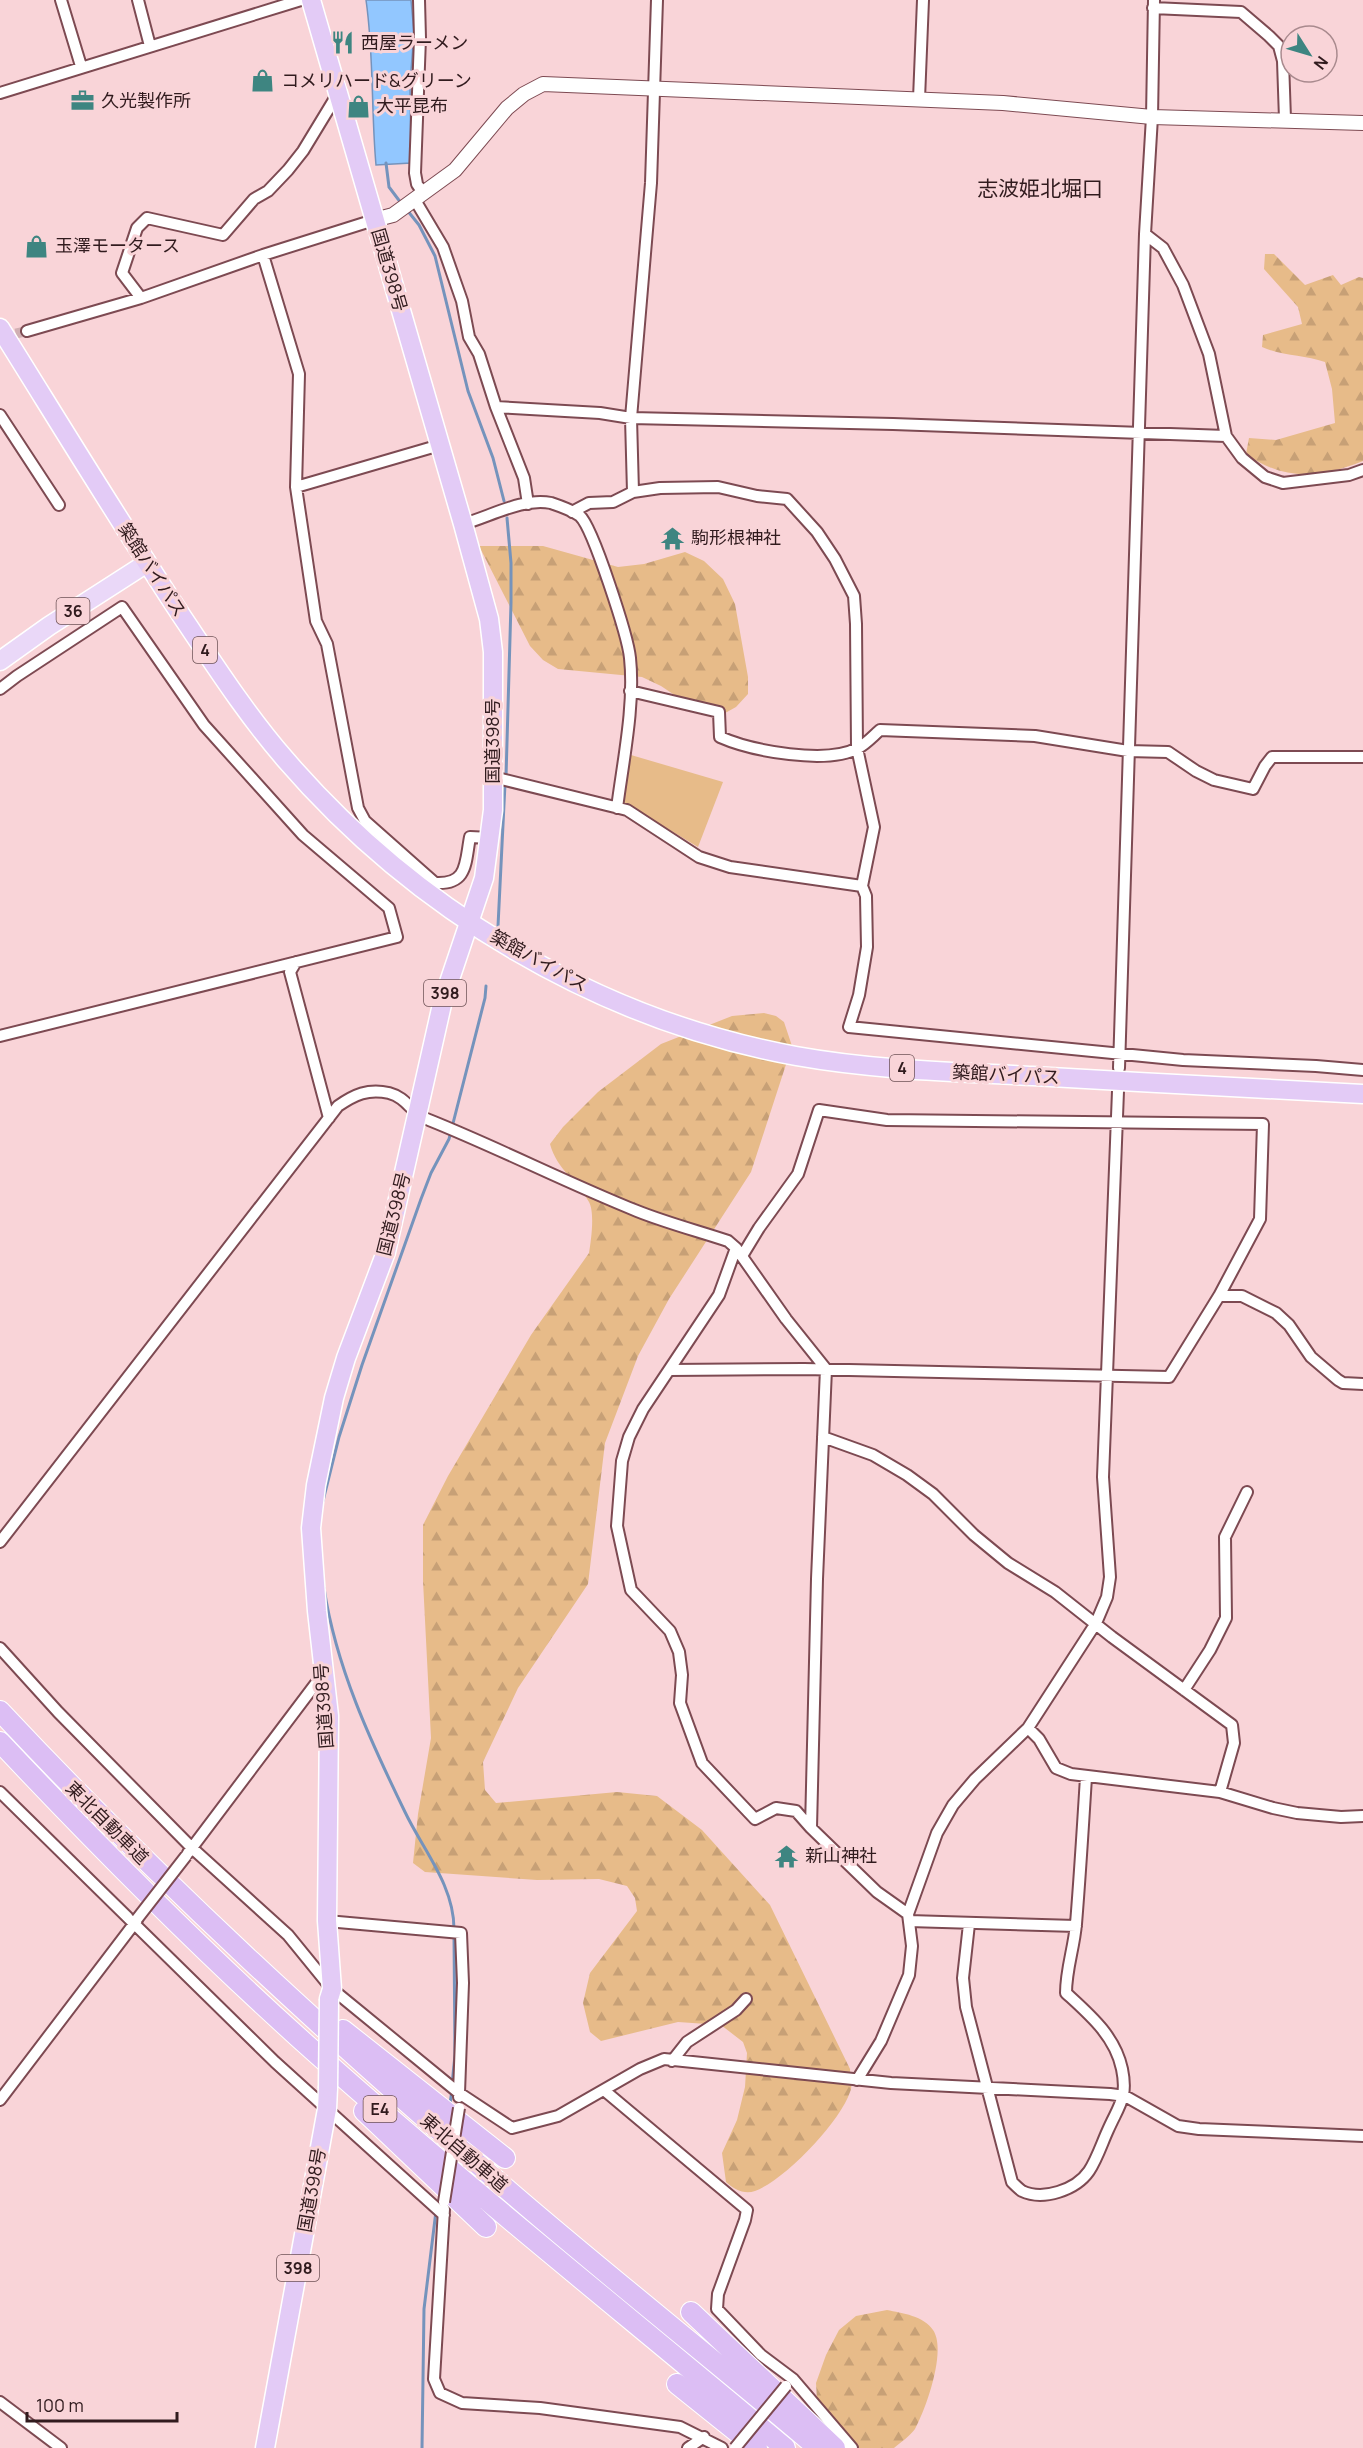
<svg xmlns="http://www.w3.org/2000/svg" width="1363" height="2448" viewBox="0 0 1363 2448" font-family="Manrope,'Noto Sans JP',sans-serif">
  <defs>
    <pattern id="forest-firs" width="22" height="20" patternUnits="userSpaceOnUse" patternTransform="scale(1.5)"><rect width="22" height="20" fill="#e7bb89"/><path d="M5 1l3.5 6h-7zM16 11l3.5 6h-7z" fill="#c7a076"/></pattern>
  </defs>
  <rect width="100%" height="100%" fill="#f9d4d8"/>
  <!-- forest -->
  <path fill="url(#forest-firs)" d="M1265,254H1274L1305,285L1333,275L1341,285L1359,277L1363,278V461C1320,478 1286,482 1246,454L1249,438L1276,440L1335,423L1332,389L1325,362C1304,355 1282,356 1262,347L1263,335L1302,324L1298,307L1264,269Z
    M479,546H543L618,567L644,564L685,552L704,561L723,579L735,604L748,677V694L736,707L718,717L708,715L691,706L661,686L642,677L558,669L543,660L530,646Z
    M764,1013L776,1016L784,1022L792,1046L751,1172L669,1299L638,1356L605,1443L588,1584L518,1688L483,1762L485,1790L496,1803L617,1792L657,1796L702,1830L770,1905L850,2069C850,2076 853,2086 850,2092C840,2122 785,2180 755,2191C744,2195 734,2189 726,2182L722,2153L737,2120L745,2087L747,2053L743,2042L721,2025L678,2022L601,2041L590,2032L583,2003L590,1973L637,1911L635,1898L627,1886L599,1879L537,1880L425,1872L413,1863L418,1814L431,1738L423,1581V1525L448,1476L531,1335L589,1253C591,1241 595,1213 589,1202C577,1180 557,1170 550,1144L563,1127L598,1092L661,1044L732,1016Z
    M887,2310C902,2313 924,2316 933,2330C947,2350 926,2409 915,2429C910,2436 901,2442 894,2448H843L833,2440L818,2417L816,2383L826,2355L839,2330L856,2316Z"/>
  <!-- park -->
  <path fill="#e7bb89" d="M631,755L723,782L698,847L623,802Z"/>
  <!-- water -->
  <path fill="#92c7ff" stroke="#7593bc" stroke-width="1.5" d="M366,0H411L414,33L410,83L411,163L376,165C371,110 374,55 366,0Z"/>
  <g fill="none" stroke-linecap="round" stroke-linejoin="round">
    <!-- stream -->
    <path stroke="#7593bc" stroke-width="3" d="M386,163L389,187L401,203
      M407,210L419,225L435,256L468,391L493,458L504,501
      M506,777L511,603V563L507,518
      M498,926L505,784
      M323,1501L339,1437L362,1365L421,1199L431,1173L449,1139L485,998L486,986
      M324,1588C336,1667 370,1740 405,1812C423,1850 454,1885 454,1929
      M452,2085L455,2055L454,1935
      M450,2103L452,2091
      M422,2448L424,2309L436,2211"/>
    <!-- minor-tunnel -->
    <path stroke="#d1afb3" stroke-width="10" stroke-dasharray="10 5" stroke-linecap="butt" d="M1,337L27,331"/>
    <defs>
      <path id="minor" d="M61,0L81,66
        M138,0L150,46
        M419,0L420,38L415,173L417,184L423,193
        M1153,8L1241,12L1269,36L1279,46L1283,61L1285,119
        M0,93L301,0
        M919,99L923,0
        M415,200L443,247L462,301L469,337L479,354L496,407L524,478L528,504
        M1145,234L1163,248L1183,285L1209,354L1226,436L1242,458L1265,477L1283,483L1349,475L1363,470
        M263,255L299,374L296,487L316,621L327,644L358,808L365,821L435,883C468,885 465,863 470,837L491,838
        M141,298L122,273L137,228L147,218L223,235L254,199L268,191L288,170L303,151L337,95
        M27,331L141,298L263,255L374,220
        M496,407L600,413L631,418L893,424L1226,436
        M0,415L59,505
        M296,487L440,445
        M633,492L631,418L651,183L657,0
        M572,512L589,503L613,502L633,492L660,488L718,487L757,496L787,499L817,532L835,559L854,596L856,624L857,748L874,827L862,886L866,896L867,947L859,995L849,1027L1183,1060L1316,1066L1363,1070
        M463,524C489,517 524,497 551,503C560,506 572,510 580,516C593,528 628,637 630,658C635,705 623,761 617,808
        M0,689L17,676L122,607L204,725L303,835L389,908L397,937L0,1036
        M630,691L719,712L720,737C752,751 827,765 858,748C866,744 873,736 880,730L1035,736L1128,751L1168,752L1196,771L1214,780L1253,789L1265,766L1272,757H1363
        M493,777L627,810L699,857L730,867L862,886
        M296,962L290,972L329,1118
        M1119,1068L1145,234L1152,117L1154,0
        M736,1248L719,1295L643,1409L629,1437L622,1461L617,1526L631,1590L670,1631L679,1652L682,1675L680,1703L702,1763L755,1819L776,1808L796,1811L811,1828
        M1219,1296H1242L1276,1313L1289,1325L1311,1357L1338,1380L1343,1383L1363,1384
        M669,1370L804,1369L1169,1377L1219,1296L1260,1219L1263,1124L887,1120L819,1110L798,1174L759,1228L742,1256
        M823,1437L873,1455L907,1475L933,1494L974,1535L1008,1563L1055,1592L1112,1637L1232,1725L1234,1743L1220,1792
        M0,1542L338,1106C354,1095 368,1088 389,1093C408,1098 410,1113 429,1120C499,1148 567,1183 637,1211C667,1223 698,1231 728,1241L736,1248L786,1319L826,1369L817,1579L811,1828L877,1892L908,1914
        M0,1648L58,1712L192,1848L288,1935L332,1989L459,2093V2097
        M1184,1690L1210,1650L1226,1618L1225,1537L1247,1492
        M1028,1728L1039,1739L1056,1768L1071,1774L1220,1792L1273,1808L1297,1813L1341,1817L1363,1816
        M0,1792L275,2062L444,2215
        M188,1853L323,1674
        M327,1921L461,1933L463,1983L459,2093L512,2128L558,2116L640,2069L664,2059L891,2083L1110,2094L1125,2096L1178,2126L1199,2129L1363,2136
        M909,1921L1076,1926
        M969,1924L963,1978L966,2007L1012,2182C1015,2185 1019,2189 1022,2191C1043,2201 1076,2190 1089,2171C1097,2159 1102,2143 1108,2130C1119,2105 1128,2098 1122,2069C1115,2036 1090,2015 1066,1993C1066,1969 1074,1948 1076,1924C1080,1875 1083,1826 1086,1777
        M672,2061L687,2042L736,2010L746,1999
        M857,2080L881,2041L909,1975L912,1946L908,1914L937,1833L953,1805L975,1779L1028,1728L1096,1623L1107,1597L1110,1577L1103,1477L1118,1091
        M605,2091L747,2210L745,2220L718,2294L717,2309L761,2355L793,2379L852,2448
        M0,2100L137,1920
        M444,2209L434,2379L440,2393L462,2403L540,2408L680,2427L722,2448
        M0,2402L61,2448
        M688,2448L704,2437"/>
      <path id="tertiary" d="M374,220L393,215L455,170L507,108L524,94L543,84L1003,103L1152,117L1363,123"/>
      <path id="primary" d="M0,661L49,626L147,563"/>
      <path id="trunk" d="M311,0L463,524L489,619L493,652V810L484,878L443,1000L386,1252L346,1358L334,1398L316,1485L311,1528L317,1611L329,1716L327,1921L332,1989L329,1999
        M0,328C60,424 119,521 181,615C214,664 246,714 285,759C416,911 599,1020 796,1056C874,1070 954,1072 1033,1076C1143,1082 1253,1089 1363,1094
        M265,2448L327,2109L328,2088"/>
      <path id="motorway" d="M0,1711C162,1884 336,2043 516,2197C615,2282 718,2363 818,2448
        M0,1742C96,1844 194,1943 298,2037C456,2179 622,2311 785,2448
        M343,2030L505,2158
        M364,2111L486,2227
        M691,2312L835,2448
        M677,2384L757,2448"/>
    </defs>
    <!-- minor casing -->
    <use href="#minor" stroke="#7d4a52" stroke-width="14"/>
    <!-- tertiary casing -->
    <use href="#tertiary" stroke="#7d4a52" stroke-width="16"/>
    <!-- primary casing -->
    <use href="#primary" stroke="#fff" stroke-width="21"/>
    <!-- trunk casing -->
    <use href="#trunk" stroke="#fff" stroke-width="21"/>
    <!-- motorway casing -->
    <use href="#motorway" stroke="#fff" stroke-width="22"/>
    <!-- minor -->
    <use href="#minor" stroke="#fff" stroke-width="10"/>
    <!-- tertiary -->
    <use href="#tertiary" stroke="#fff" stroke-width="14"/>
    <!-- primary -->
    <use href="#primary" stroke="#ead8f8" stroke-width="18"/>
    <!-- trunk -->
    <use href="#trunk" stroke="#e3cbf6" stroke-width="18"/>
    <!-- motorway -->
    <use href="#motorway" stroke="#dcbef4" stroke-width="20"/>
    <defs>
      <path id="minor-bridge" d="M137,1919L186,1856
        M444,2202L459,2108
        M735,2448L786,2386"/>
      <path id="trunk-bridge" d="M328,2088L329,1999"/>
    </defs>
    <!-- minor-bridge casing -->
    <use href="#minor-bridge" stroke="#7d4a52" stroke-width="14" stroke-linecap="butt"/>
    <!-- trunk-bridge casing -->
    <use href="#trunk-bridge" stroke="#fff" stroke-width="21" stroke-linecap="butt"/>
    <!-- minor-bridge -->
    <use href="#minor-bridge" stroke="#fff" stroke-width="10"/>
    <!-- trunk-bridge -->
    <use href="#trunk-bridge" stroke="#e3cbf6" stroke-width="18"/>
  </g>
  <!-- icons -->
  <defs>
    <symbol id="restaurant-bare" viewBox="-9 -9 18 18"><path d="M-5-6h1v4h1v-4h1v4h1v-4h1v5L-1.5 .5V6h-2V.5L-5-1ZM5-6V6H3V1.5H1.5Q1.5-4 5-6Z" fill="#3e8581" stroke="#f9d4d8" stroke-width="2.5" paint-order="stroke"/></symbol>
    <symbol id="shop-bare" viewBox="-9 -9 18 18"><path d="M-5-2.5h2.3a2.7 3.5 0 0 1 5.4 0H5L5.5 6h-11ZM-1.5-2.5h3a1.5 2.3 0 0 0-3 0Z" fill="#3e8581" stroke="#f9d4d8" stroke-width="2.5" paint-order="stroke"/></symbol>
    <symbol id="office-bare" viewBox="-9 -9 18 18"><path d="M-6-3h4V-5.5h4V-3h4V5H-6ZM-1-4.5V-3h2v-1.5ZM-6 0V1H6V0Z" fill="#3e8581" stroke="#f9d4d8" stroke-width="2.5" paint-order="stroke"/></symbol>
    <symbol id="temple-bare" viewBox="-9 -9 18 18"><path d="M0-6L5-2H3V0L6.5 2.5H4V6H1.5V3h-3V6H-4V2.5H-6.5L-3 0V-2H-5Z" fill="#3e8581" stroke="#f9d4d8" stroke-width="2.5" paint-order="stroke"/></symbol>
  </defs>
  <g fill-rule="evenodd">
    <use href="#restaurant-bare" x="326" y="26" width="33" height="33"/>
    <use href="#shop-bare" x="246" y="64" width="33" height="33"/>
    <use href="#office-bare" x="66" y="84" width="33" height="33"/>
    <use href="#shop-bare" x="342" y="90" width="33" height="33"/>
    <use href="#shop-bare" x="20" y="230" width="33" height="33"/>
    <use href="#temple-bare" x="656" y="522" width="33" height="33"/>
    <use href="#temple-bare" x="770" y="1840" width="33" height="33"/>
  </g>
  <g text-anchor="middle" stroke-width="6" stroke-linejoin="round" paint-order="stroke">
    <!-- shield labels -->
    <g fill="#f9d4d8" stroke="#6d5256" stroke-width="1.5">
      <rect x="56.5" y="598" width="33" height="26" rx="4.5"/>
      <rect x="193" y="637" width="24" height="26" rx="4.5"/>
      <rect x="424" y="980" width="42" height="26" rx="4.5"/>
      <rect x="890" y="1055" width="24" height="26" rx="4.5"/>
      <rect x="363.5" y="2096" width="33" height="26" rx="4.5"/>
      <rect x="277" y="2255" width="42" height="26" rx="4.5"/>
    </g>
    <g font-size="16" font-weight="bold" fill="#311b1e">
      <text x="73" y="617">36</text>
      <text x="205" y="656">4</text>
      <text x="445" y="999">398</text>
      <text x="902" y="1074">4</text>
      <text x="380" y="2115">E4</text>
      <text x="298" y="2274">398</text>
    </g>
    <!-- poi labels -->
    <g font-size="18" fill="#311b1e" stroke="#f9d4d8" text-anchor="start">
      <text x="361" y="49">西屋ラーメン</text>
      <text x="281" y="87">コメリハード&amp;グリーン</text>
      <text x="101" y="107">久光製作所</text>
      <text x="376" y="112">大平昆布</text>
      <text x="55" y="252">玉澤モータース</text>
      <text x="691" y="544">駒形根神社</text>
      <text x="805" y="1862">新山神社</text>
    </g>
    <!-- street labels -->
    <g font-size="18" fill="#311b1e" stroke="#f9d4d8">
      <text transform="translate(389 270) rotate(74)" y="6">国道398号</text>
      <text transform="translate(152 570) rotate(57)" y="6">築館バイパス</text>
      <text transform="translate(493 741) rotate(-90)" y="6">国道398号</text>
      <text transform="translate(539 961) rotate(29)" y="6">築館バイパス</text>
      <text transform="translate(1006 1075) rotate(3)" y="6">築館バイパス</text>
      <text transform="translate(394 1214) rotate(-76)" y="6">国道398号</text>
      <text transform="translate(324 1706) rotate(-94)" y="6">国道398号</text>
      <text transform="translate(107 1823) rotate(45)" y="6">東北自動車道</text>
      <text transform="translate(464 2153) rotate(41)" y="6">東北自動車道</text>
      <text transform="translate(312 2190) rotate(-80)" y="6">国道398号</text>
    </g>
    <!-- quarter labels -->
    <g font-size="21" fill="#311b1e" stroke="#f9d4d8">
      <text x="1040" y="196">志波姫北堀口</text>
    </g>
  </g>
  <!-- north arrow -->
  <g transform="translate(1309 54) rotate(127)"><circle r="28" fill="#f9d4d8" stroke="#a98a8e" stroke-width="1.5"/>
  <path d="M0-4.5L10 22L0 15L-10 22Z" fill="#3e8581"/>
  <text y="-9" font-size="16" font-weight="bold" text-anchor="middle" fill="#311b1e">N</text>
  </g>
  <!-- scale -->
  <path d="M27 2412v9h150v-9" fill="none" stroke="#311b1e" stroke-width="3"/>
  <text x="36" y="2412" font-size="18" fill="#311b1e" stroke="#f9d4d8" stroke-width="4.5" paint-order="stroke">100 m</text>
</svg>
